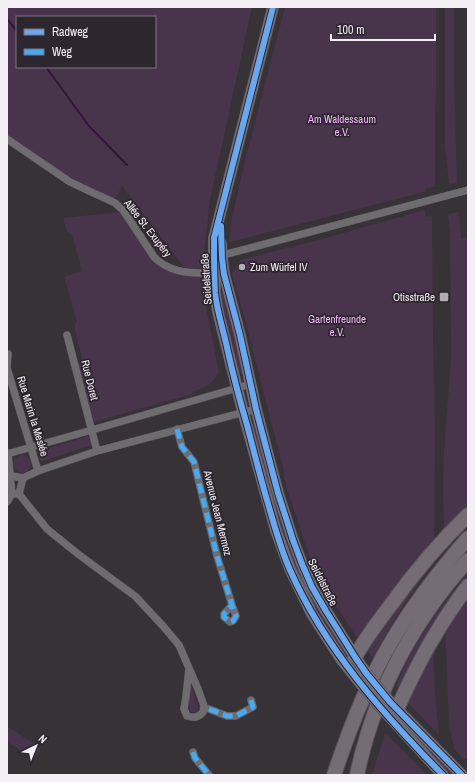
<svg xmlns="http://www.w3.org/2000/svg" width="475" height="782" viewBox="0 0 475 782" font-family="'Archivo Narrow',sans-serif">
  <rect width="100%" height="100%" fill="#363236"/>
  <!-- green -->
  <path fill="#48344b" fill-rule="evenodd" d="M7,7H252L210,200L202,270H186L122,186L118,194L115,199L88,188L68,178L7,135ZM17,17H155V67H17Z
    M285,7H436V92L435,118V187L426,188L424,192L231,242L229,240L232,218L243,169Z
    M445,7H454V80L457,183L449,184L445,146Z
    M425,210V217L432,216L433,332L435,435L434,544L374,614L360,636L357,638L330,596L309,556L285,483L283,467L244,316L232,274L240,260L329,237Z
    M121,212L154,260L203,278V292L219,372C211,385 207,387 192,392L193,394L94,422L93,420L77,367L82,358L74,326H75V323L77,322L64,277L82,271L72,235L67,232L63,218Z
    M459,212L461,238L468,237V508L444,532L443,480L444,450L451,359L450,233L448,214Z
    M223,290L245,373L237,375L221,300L222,292Z
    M255,426C268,476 279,528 301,575C313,602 329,626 346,651L343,654L317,614L286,548L251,427Z
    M88,436L91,445L41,462L37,452Z
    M13 464a9 9 0 1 1 18 0a9 9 0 1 1-18 0Z
    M468,524C459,534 450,544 441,554C415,586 392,622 373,658L366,649L430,561Z
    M468,572V578L444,612L400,693L396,687C411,644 440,607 468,572Z
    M468,594V758L464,760L454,749L449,726L445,624Z
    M433,646L435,693L439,735L406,701Z
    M190,681L198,707V711L195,713L190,711L189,706V683Z
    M402,720L456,775H451L400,723Z
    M7,728H10L39,747L40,751L36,757L32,758L7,742Z
    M385,733L427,775H372Z"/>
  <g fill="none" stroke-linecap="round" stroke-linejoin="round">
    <!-- stream -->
    <path stroke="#35143a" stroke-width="2" d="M7,19L17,31
      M46,67L89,126L127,165"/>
    <defs>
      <path id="street" d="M7,139L70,182L115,203L123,210L154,257C168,271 185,273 203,273L209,267L227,254L468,190
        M67,335L97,451
        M7,368L38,471
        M7,368L8,354
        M177,429L182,447L194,462L217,556L232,605L224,614V617L230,622L233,621L236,616L232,605
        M7,454L92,430L251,384
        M7,475L23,478L38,471L97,451L256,409
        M12,494H19L47,529L78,554L124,588L135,596L163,626L179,645L198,689L204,706L203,712C198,718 194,718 187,716L184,709L186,696L189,669
        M19,494L23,478
        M7,502L12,494L8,453
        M209,709L227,716H236L253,707L251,700
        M193,752L195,758L209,775"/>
      <path id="secondary" d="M273,7L214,238V264L215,293L218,312L243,412L276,531L290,569L312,614L341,659L361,684
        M221,243L222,258L224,274L240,335L256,409L278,493L293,540L302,564L312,587L326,611L355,657L366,673
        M392,704L462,775
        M386,713L443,775"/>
      <path id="highway" d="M355,657C365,639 377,623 390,606C413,574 439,543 468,515
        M397,709C408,685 419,662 432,640C443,621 455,603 468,586
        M334,775C349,730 366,685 390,644C412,606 439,571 468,538
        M357,775C374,694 413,621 468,560"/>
    </defs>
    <!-- street casing -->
    <use href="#street" stroke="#555155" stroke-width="8"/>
    <!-- secondary casing -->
    <use href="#secondary" stroke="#555155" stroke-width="12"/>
    <!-- highway casing -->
    <use href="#highway" stroke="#555155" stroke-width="16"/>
    <!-- street -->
    <use href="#street" stroke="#6f6c6f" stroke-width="7"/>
    <!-- secondary -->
    <use href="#secondary" stroke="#736e74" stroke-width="11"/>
    <!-- highway -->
    <use href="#highway" stroke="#756c76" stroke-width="14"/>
    <defs>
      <path id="secondary-bridge" d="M366,673L390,702
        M361,684L386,713"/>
    </defs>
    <!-- secondary-bridge casing -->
    <use href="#secondary-bridge" stroke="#555155" stroke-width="12" stroke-linecap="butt"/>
    <!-- secondary-bridge -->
    <use href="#secondary-bridge" stroke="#736e74" stroke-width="11"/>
    <!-- quiet -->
    <path stroke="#42abf6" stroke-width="5" stroke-dasharray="10 5" stroke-linecap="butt" d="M177,429L182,447L194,462L217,556L232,605L224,614V617L230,622L233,621L236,616L232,605
      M209,709L227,716H236L253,707L251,700
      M193,752L195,758L209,775"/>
    <defs>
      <path id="cycleway" d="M273,7L214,238C214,256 214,274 215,293C217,310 222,326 226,343C232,370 239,398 247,425C254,452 261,480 269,507C275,528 281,550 290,570C325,649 383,714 443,775
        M221,226L222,258L224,274L240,335L256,409L278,493L293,540L302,564L312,587L326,611L355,657L366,673L390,702L462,775"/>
    </defs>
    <!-- cycleway casing -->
    <use href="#cycleway" stroke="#2d262e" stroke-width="8"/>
    <!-- cycleway -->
    <use href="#cycleway" stroke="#66a8f1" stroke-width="6"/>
  </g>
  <!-- markers -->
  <g fill="#b2adb2" stroke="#2d262e" stroke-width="1.5">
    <circle cx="242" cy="267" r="4"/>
    <rect x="439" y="292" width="10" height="10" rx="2"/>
  </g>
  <g text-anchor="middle" stroke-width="3.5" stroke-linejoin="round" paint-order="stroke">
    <!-- park labels -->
    <g font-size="11" fill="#f4b7fc" stroke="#2d262e">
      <text x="342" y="123">Am Waldessaum<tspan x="342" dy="13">e.V.</tspan></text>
      <text x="337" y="323">Gartenfreunde<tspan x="337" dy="13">e.V.</tspan></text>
    </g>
    <!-- street labels -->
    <g font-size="11" fill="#f4eff4" stroke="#2d262e">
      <text transform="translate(148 228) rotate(52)" y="4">Allée St. Exupéry</text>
      <text transform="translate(206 279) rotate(-94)" y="4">Seidelstraße</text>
      <text transform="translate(90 380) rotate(76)" y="4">Rue Doret</text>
      <text transform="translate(33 416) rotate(73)" y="4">Rue Marin la Meslée</text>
      <text transform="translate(218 513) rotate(76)" y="4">Avenue Jean Mermoz</text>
      <text transform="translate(323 582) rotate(63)" y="4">Seidelstraße</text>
    </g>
    <!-- poi labels -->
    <g font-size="11" fill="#f4eff4" stroke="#2d262e" text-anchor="start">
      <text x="250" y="271">Zum Würfel IV</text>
      <text x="435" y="301" text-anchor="end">Otisstraße</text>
    </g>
  </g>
  <!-- border -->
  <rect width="475" height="782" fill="none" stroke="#f4eff4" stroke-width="16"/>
  <!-- legend -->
  <rect x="16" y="16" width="140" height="52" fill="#2d262e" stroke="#7d767d"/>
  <rect x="24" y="29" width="20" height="6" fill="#66a8f1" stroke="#7d767d"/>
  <text x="52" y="36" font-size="12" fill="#f4eff4">Radweg</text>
  <rect x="24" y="49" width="20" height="6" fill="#42abf6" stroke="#7d767d"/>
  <text x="52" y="56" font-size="12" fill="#f4eff4">Weg</text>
  <!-- north arrow -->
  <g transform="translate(36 746) rotate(43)" stroke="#2d262e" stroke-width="3" paint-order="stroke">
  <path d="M0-3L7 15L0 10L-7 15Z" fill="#f4eff4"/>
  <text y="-6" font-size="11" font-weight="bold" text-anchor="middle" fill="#f4eff4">N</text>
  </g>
  <!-- scale -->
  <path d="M331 34v6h104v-6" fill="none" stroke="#f4eff4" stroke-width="2"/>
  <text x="337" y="34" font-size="12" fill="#f4eff4" stroke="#2d262e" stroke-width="3" paint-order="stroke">100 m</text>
</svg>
